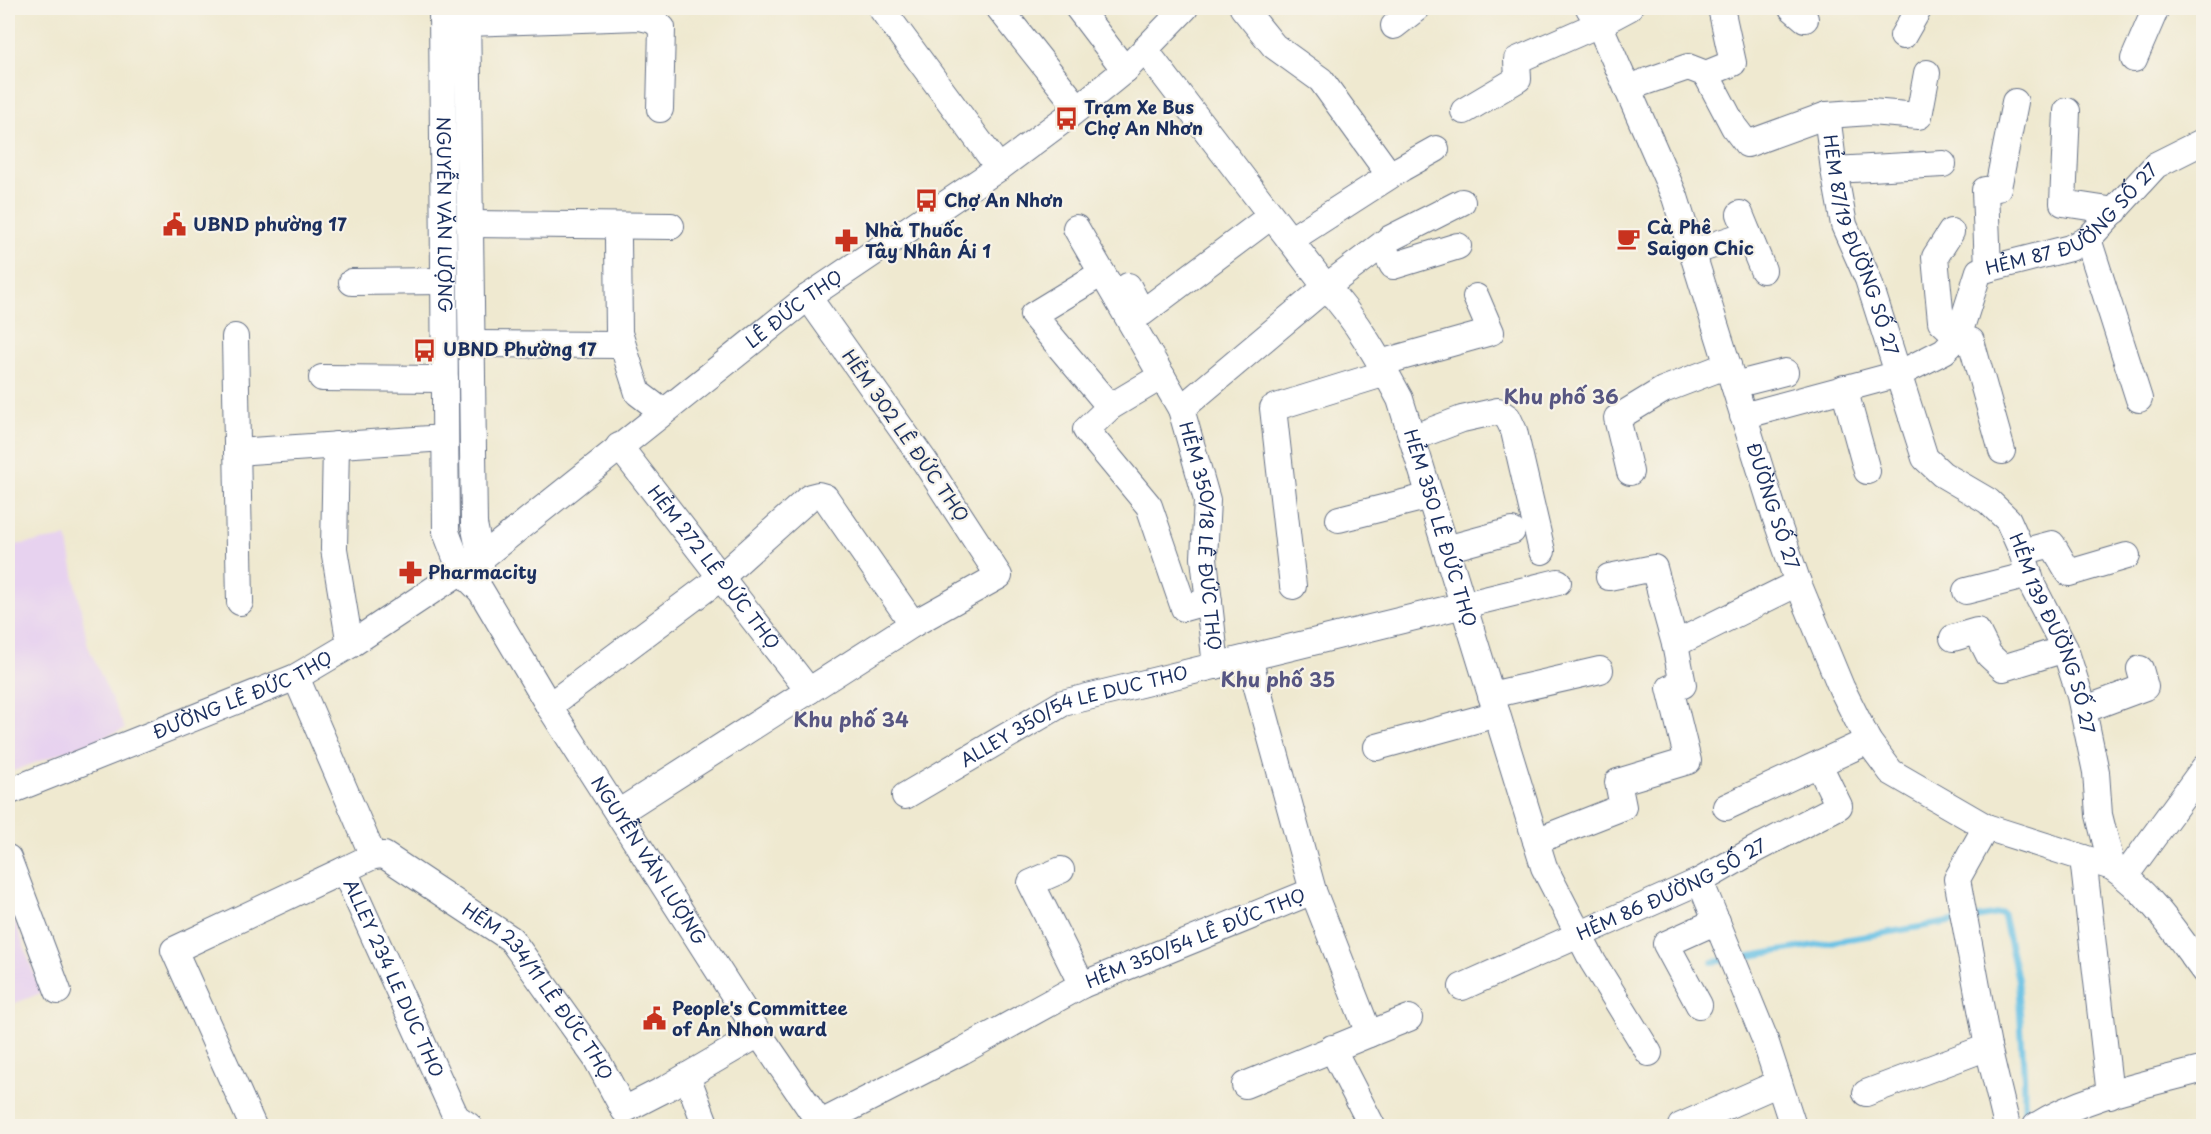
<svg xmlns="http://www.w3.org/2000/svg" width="2211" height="1134" viewBox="0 0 2211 1134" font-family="'Playpen Sans',sans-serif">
  <rect width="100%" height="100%" fill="#f7f3e8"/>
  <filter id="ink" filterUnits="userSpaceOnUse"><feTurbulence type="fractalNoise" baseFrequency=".0167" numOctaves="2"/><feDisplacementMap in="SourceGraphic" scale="12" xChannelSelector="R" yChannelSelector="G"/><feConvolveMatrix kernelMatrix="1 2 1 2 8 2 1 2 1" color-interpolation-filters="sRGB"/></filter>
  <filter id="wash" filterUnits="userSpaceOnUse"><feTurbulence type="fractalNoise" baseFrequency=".008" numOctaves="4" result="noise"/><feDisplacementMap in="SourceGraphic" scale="24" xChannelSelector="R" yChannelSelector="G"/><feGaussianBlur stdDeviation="1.35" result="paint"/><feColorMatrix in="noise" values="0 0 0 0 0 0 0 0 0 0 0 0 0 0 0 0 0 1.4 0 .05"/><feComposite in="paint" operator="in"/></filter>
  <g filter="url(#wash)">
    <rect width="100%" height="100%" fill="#efe9d0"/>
    <!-- built -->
    <path fill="#e7d2ef" d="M67,537L88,646L125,729L8,773V546Z
      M8,902L41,993L8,1006Z"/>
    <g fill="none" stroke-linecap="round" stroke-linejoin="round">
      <!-- stream -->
      <path stroke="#67c1e5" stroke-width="6" d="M1970,919L2003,913L2018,980L2024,1076L2025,1126
        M1739,958L1960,920
        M1712,962L1726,960"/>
    </g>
  </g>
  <g filter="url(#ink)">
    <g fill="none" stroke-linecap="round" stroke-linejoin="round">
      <defs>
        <g id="minor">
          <path id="s1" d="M442,8L446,532L461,571L481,591L549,706L759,1034L822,1126"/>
          <path d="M467,8L474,524L481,558V573"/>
          <path d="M881,8L999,168"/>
          <path d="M999,8L1078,108"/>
          <path d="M1078,8L1125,70"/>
          <path d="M1243,8L1274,46L1321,80L1386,170"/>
          <path id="s2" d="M1589,8L1599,24L1675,197L1775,516L1798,583L1841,687L1868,741L1891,772L1986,827L2112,867C2150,893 2177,935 2204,971"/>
          <path d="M1792,8L1805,19"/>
          <path d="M468,23L640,17L653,20L662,28L660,109"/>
          <path d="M1394,26L1417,8"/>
          <path d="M1903,36L1919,8"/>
          <path id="s3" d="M1145,50L1326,287C1357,320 1379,360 1400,399L1544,867L1593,962L1649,1053"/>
          <path d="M2134,59L2156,8"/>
          <path d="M1706,74L1734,127L1747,144L1827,115L1870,112L1919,116L1927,73"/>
          <path d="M1627,88L1688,67L1706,74L1733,63L1721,8"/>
          <path d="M1464,111L1518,79L1517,60L1599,24L1629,8"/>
          <path d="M2067,111L2063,203L2115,211"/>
          <path id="s4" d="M1827,115L1834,170L1844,225L1868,279L1925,458L1942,474L1988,501L2008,520L2021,549L2033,587L2065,649L2080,696L2096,772L2099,815L2112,867"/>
          <path d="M1834,170L1943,164"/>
          <path d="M1740,214L1763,270"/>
          <path d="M469,224L671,226"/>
          <path id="s5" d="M1076,228L1181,409L1207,500L1204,558L1216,666"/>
          <path d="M1951,232L1935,257L1941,321L1958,337L1971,341L2002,451"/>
          <path d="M2088,239L2139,399"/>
          <path d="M618,240L619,333L638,393L663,412"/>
          <path d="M1290,240L1402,168L1436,149"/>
          <path d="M1382,246L1393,266L1458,246"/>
          <path d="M1692,252L1748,234"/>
          <path d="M1988,269L1985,190L1998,188L2015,102"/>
          <path d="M1102,273L1033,315L1110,407"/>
          <path d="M352,282L444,281"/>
          <path d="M1128,286L1142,313L1271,216"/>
          <path d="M235,337L240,602"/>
          <path d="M471,344L622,345"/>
          <path d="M1380,363L1491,332L1476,297"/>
          <path d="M1162,376L1110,407L1086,430L1149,506L1184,608L1209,601"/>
          <path d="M322,378L445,379"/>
          <path d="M1734,385L1785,372"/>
          <path d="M1844,388L1867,471"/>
          <path d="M1181,409L1326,287L1391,238L1462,202"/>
          <path id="s6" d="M1743,416L1899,374L1944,351L1958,337L1979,271L2070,248L2088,239L2156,165L2204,141"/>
          <path d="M1412,438L1462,419L1498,411L1508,418L1514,431L1542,551"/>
          <path d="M336,445L334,549L350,645"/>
          <path id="s7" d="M619,446L809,691"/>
          <path d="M237,452L445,438"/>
          <path d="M1630,472L1617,418L1663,390L1728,365"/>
          <path d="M1339,519L1430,496"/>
          <path d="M1446,549L1512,531"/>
          <path d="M2022,552L2052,544L2069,573L2127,556"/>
          <path d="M1609,577L1654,568L1675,644"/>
          <path d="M1293,586L1273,408L1386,373"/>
          <path d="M1966,591L2029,575"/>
          <path d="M1953,638L1977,631L1989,655L2003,668L2065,649"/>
          <path id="s8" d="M296,677L373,856L344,870L456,1117L469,1126"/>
          <path d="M1491,695L1600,670"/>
          <path d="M549,706L720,578L810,497L818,495L825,497L913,624"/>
          <path d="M2083,710L2145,687L2140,669"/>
          <path d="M1377,747L1497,714"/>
          <path id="s9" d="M8,792L296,677L350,645L481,558L808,297L999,168L1066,118L1125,70L1185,8"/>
          <path id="s10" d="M905,796L1063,703L1558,582"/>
          <path d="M1726,807L1868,741"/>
          <path d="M618,813L913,624L999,576L925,462L808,297"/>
          <path d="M1986,827L1957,879L1988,1047L2007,1126"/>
          <path d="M1536,841L1623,807L1618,782L1688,761L1670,688L1683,685L1675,644L1798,583"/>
          <path id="s11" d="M373,856L384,855L511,939L596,1058L624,1110L665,1089L759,1034"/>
          <path d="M8,858L58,991"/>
          <path d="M2083,858L2110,1095"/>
          <path d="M1061,870L1031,883L1082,985"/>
          <path d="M2125,876L2204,768"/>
          <path d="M1700,881L1764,1037L1793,1126"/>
          <path id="s12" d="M1462,987L1700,881L1754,850L1839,806L1819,765"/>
          <path d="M1699,1005L1666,944L1717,921"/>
          <path d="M1369,1034L1409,1018"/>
          <path d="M1332,1048L1372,1126"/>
          <path d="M687,1076L706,1126"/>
          <path d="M1245,1085L1369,1034L1313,891"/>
          <path d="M1866,1093L1988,1047"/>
          <path id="s13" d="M821,1123L962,1051L1082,985L1313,891L1249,658"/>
          <path d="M253,1126L174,950L344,870"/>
          <path d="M1681,1126L1779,1083"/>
          <path d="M2036,1126C2083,1096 2149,1084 2204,1069"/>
        </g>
      </defs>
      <!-- minor casing -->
      <use href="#minor" stroke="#657086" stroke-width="28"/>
      <!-- minor -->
      <use href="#minor" stroke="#fff" stroke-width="26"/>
    </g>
  </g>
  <!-- icons -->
  <defs>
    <symbol id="bus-bare" viewBox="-9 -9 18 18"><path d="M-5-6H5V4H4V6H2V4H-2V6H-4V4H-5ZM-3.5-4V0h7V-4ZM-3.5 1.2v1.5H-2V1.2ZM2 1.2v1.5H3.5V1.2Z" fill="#c8321e" stroke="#f7f3e8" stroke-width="2.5" paint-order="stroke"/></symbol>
    <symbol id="civic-bare" viewBox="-9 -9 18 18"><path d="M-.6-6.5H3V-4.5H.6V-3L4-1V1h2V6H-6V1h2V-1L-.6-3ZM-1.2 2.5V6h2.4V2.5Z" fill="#c8321e" stroke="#f7f3e8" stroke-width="2.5" paint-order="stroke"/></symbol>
    <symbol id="cafe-bare" viewBox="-9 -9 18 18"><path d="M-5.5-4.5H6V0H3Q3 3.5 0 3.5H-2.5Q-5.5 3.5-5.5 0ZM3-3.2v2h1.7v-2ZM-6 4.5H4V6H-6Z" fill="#c8321e" stroke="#f7f3e8" stroke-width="2.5" paint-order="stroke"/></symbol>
    <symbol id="pharmacy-bare" viewBox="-9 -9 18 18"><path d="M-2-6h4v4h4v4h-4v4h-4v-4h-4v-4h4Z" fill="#c8321e" stroke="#f7f3e8" stroke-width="2.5" paint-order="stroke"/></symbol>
  </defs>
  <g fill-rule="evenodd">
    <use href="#bus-bare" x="1050" y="102" width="33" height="33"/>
    <use href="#bus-bare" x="910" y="184" width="33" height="33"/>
    <use href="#civic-bare" x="158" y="208" width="33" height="33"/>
    <use href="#cafe-bare" x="1612" y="222" width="33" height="33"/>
    <use href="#pharmacy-bare" x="830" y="224" width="33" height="33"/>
    <use href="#bus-bare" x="408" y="334" width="33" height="33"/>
    <use href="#pharmacy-bare" x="394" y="556" width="33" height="33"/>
    <use href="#civic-bare" x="638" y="1002" width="33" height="33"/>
  </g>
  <g text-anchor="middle" stroke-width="4.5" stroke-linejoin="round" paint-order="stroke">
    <!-- poi labels -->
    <g font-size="18" font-weight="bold" fill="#1b2f5e" stroke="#f7f3e8" text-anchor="start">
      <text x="1084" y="114">Trạm Xe Bus<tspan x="1084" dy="21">Chợ An Nhơn</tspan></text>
      <text x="944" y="207">Chợ An Nhơn</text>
      <text x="193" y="231">UBND phường 17</text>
      <text x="1647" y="234">Cà Phê<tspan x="1647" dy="21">Saigon Chic</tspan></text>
      <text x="865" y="237">Nhà Thuốc<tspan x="865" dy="21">Tây Nhân Ái 1</tspan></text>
      <text x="443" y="356">UBND Phường 17</text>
      <text x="428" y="579">Pharmacity</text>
      <text x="672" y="1015">People's Committee<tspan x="672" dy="21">of An Nhon ward</tspan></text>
    </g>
    <!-- street labels -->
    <g font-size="18" fill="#1b2f5e" stroke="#f7f3e8">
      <text dy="6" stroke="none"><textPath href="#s1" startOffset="207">NGUYỄN VĂN LƯỢNG</textPath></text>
      <text dy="6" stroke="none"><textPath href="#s6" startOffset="411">HẺM 87 ĐƯỜNG SỐ 27</textPath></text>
      <text dy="6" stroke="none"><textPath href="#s4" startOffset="135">HẺM 87/19 ĐƯỜNG SỐ 27</textPath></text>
      <text dy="6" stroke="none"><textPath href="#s9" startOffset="930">LÊ ĐỨC THỌ</textPath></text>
      <text transform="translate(905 436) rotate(55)" y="6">HẺM 302 LÊ ĐỨC THỌ</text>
      <text dy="6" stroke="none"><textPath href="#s2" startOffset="532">ĐƯỜNG SỐ 27</textPath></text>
      <text dy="6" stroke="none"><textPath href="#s3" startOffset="568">HẺM 350 LÊ ĐỨC THỌ</textPath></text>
      <text dy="6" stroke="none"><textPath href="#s5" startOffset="339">HẺM 350/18 LÊ ĐỨC THỌ</textPath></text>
      <text dy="6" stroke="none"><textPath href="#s7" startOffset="154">HẺM 272 LÊ ĐỨC THỌ</textPath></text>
      <text dy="6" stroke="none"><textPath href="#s4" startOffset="585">HẺM 139 ĐƯỜNG SỐ 27</textPath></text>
      <text dy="6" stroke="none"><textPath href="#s9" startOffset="254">ĐƯỜNG LÊ ĐỨC THỌ</textPath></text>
      <text dy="6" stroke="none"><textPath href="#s10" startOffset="189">ALLEY 350/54 LE DUC THO</textPath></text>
      <text dy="6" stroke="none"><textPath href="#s1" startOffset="912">NGUYỄN VĂN LƯỢNG</textPath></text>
      <text dy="6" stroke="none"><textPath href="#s12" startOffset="231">HẺM 86 ĐƯỜNG SỐ 27</textPath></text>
      <text dy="6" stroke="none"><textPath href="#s13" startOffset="418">HẺM 350/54 LÊ ĐỨC THỌ</textPath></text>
      <text dy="6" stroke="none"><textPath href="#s8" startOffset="346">ALLEY 234 LE DUC THO</textPath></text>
      <text dy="6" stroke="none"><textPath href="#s11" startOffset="220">HẺM 234/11 LÊ ĐỨC THỌ</textPath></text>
    </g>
    <!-- neighbourhood labels -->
    <g font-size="20" font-weight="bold" fill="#575682" stroke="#f7f3e8">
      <text x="1561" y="404">Khu phố 36</text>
      <text x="1278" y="687">Khu phố 35</text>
      <text x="851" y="727">Khu phố 34</text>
    </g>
  </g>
  <!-- margin -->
  <rect width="2211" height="1134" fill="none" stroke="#f7f3e8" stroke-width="30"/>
</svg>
